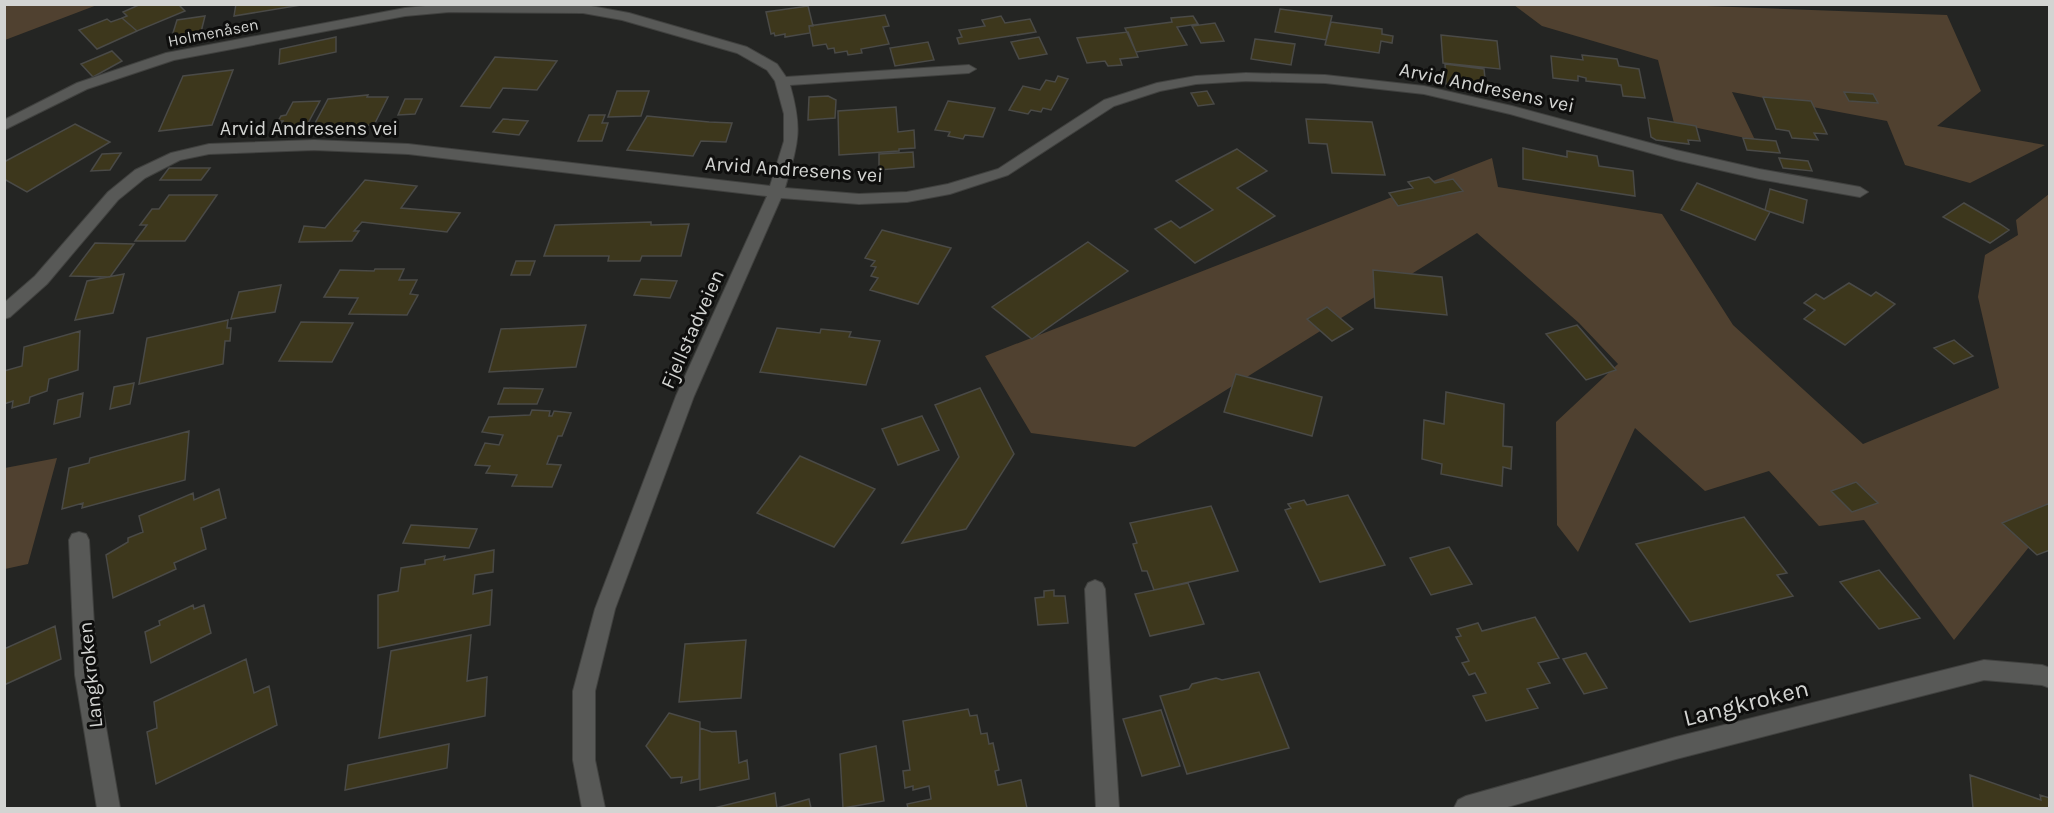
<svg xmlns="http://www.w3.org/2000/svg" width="2054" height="813" viewBox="0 0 2054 813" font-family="Karla,sans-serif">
  <rect width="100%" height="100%" fill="#242523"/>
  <!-- green -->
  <path fill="#504130" d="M5,4H97V5L5,40Z
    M1514,5H1680L1947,15L1981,91L1937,126L2045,145L1970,183L1905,165L1887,121L1732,92L1755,140L1674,123L1658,60L1542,26Z
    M1492,158L1498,187L1662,214L1733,325L1863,444L1999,388L1978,297L1985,255L2018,235L2016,220L2049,194V530L2041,532L1954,640L1864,520L1819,526L1769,471L1705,491L1635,428L1578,552L1557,525L1556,422L1618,364L1579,323L1477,233L1135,447L1031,433L985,356Z
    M57,458L28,564L5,569V468Z"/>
  <!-- building -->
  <path fill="#3d371c" stroke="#4a4a47" stroke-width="1.5" d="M141,4H178L185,11L137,31L122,18L127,16L123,12Z
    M236,4H307L234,16Z
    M808,6L813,26H809L810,33L785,37V34L775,36L774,33L771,34L766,12Z
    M1280,9L1332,16L1326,40L1275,32Z
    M885,15L889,26L883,27L889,44L861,49L862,53L848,55L847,51L835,53L834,48L828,49L826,44L813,46L809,26Z
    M205,16L201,32L172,36L177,20Z
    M1001,16L1005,23L1030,19L1036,32L959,44L957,38L962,37L959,30L985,26L982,20Z
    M1193,16L1198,24L1177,27L1187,45L1136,52L1125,28L1172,22L1171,18Z
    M122,18L137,31L97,49L79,30L107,19L111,22Z
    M1331,22L1382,29V34L1393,36L1392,43L1381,41L1379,53L1325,45Z
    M1215,23L1224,41L1201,43L1192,26Z
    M1128,32L1138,57L1120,59L1122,65L1108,66L1105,61L1087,63L1077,38Z
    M1441,35L1497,41L1500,69L1443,63Z
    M336,37V52L279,64L280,49Z
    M1039,37L1047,54L1019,59L1011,42Z
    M1255,39L1295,44L1291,65L1251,59Z
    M928,42L934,60L895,66L890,48Z
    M112,51L122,61L93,77L81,64Z
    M1582,55L1617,59L1619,66L1639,69L1645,98L1623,96L1621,85L1586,81V78L1578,76V81L1553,78L1551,56L1583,60Z
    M495,57L557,61L537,90L503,88L490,108L461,106Z
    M1445,64L1484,69L1486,88L1446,84Z
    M233,70L212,125L159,131L183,76Z
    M1058,76L1068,79L1051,110L1043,108L1041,112L1031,110L1028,114L1009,110L1023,86L1040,90L1046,80L1055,82Z
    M617,91H649L641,116L608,117Z
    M1207,91L1214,104L1198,106L1191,93Z
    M1844,92L1873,94L1878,103L1849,101Z
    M368,95L367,97H388L374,125L313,127L328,99Z
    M828,96L836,100L835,118L808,120L809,97Z
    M1763,97L1811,101L1827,134L1814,133L1818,140L1792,138L1789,131L1776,129Z
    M405,99H422L415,114L398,115Z
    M320,101L307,125L280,126L283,121H278L281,116L286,115L293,102Z
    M948,101L995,108L983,137L965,135L963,139L948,136L950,132L935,130Z
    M896,107L898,132L914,130L915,148L899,149V151L839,155L838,111Z
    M589,115H605L602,123H608L602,141H578Z
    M647,116L709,122L732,123L726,142L701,141L693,156L627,150Z
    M1648,118L1696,126L1700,141L1688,140L1689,144L1656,140L1651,137Z
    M503,119L528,121L519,135L493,132Z
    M1306,119L1372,122L1385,175L1332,173L1327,144L1309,143Z
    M75,124L110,142L27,192L4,179V162Z
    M1743,138L1776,141L1780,153L1747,150Z
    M1523,148L1567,157V151L1597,156L1599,166L1633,171L1635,196L1523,179Z
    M1237,149L1267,171L1237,188L1275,216L1195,263L1155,229L1171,221L1180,228L1213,210L1176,181Z
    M913,152L914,167L879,170V154Z
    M121,153L110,170L91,171L102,154Z
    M1779,158L1808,161L1812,171L1783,168Z
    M169,168H210L201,180H160Z
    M1429,177L1435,183L1453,179L1463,191L1398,206L1389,193L1413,188L1408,182Z
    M365,180L417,186L401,208L460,213L447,232L362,222L354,231H359L352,241L299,242L304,226L325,228Z
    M1697,183L1770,212L1755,240L1681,210Z
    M1770,189L1807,200L1803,223L1765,210Z
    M169,195H217L185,241H135L147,225H140L152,209H159Z
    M1964,203L2000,224L2009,230L1990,243L1943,217Z
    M651,222V225L689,224L681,256H642L640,261H608L609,256H544L555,225Z
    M882,230L951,248L918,304L870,290L878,278L871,276L876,267L871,266L875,261L865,258Z
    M1088,242L1128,271L1032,339L992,307Z
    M95,243L134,244L110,277L70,276Z
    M516,261H535L530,275H511Z
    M375,269H404L399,280H417L410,294L418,295L407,315L349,314L358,298L324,297L340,270L374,271Z
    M1373,270L1442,277L1447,315L1375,308Z
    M124,274L113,313L75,320L87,281Z
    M641,279L677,281L670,298L634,295Z
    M1849,283L1871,296L1876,292L1895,304L1845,345L1804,319L1815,310L1804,303L1816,294L1824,299Z
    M281,285L275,312L231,319L239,292Z
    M1327,307L1353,329L1332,341L1307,319Z
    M228,320L227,328H231L230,341H225L223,364L139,384L147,338Z
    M301,322L353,323L332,362L279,361Z
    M586,325L576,367L489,372L501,329Z
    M1577,325L1616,370L1586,380L1546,334Z
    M777,328L820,333L821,329L851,332L849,337L880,341L866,385L760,372Z
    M80,331L78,370L49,379L47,391L30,397L29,403L12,408L13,401L4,404V371L22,366L24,347Z
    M1954,340L1973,356L1954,364L1934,348Z
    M1236,374L1322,397L1312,436L1224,412Z
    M134,383L130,404L110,409L114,387Z
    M504,388L543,389L537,404H498Z
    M980,388L1014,454L966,529L902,543L959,457L935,405Z
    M1446,392L1504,404L1503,446L1512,447L1511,469L1503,467L1502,486L1441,474L1442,464L1422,459L1424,420L1444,424Z
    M83,393L80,417L54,424L58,400Z
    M532,410L550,411L549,416H552L554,411L571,413L562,436H558L547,464L561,465L552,487L512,486L517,475L486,473L490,466L475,465L485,443L499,445L503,435L482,432L489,417L530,415Z
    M922,416L939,450L898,465L882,429Z
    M189,431L185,480L82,508L83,503L62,509L69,468L89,463L90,458Z
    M800,456L875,489L834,547L757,513Z
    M1856,482L1878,503L1852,512L1831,491Z
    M219,489L226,518L201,528L206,549L174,563L176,569L113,598L106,555L128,542V538L143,532L139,516L193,493L194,500Z
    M1348,495L1385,565L1320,582L1285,510L1291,508L1288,504L1304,500L1307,505Z
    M2050,503V550L2037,555L2002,523Z
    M1211,506L1238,571L1154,590L1147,571H1142L1133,544L1137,543L1130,523Z
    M1744,517L1787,573L1777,575L1793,596L1690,622L1636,544Z
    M411,525L477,529L469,548L403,543Z
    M1449,547L1472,584L1431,595L1410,558Z
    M494,550L493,572L475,575L473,594L492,590L490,625L378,648V595L398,591L401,568L425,564V560L445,556L444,560Z
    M1879,570L1920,618L1879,629L1840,582Z
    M1188,583L1204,624L1150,636L1135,594Z
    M1054,590V596H1065L1068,623L1038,625L1035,598L1044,597V591Z
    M193,605L194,609L204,605L211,633L151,663L145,632L160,625L159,621Z
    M1535,617L1559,658L1538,663L1550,683L1527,689L1538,708L1486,721L1473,696L1486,693L1475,673L1469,675L1462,663L1469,661L1456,637L1461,636L1457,629L1478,623L1482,631Z
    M55,626L61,659L4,685V649Z
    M471,635L467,681L487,677L485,716L379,738L391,651Z
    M746,640L741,698L679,702L685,644Z
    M1586,653L1607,688L1584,694L1563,659Z
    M246,659L254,693L269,686L277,725L156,784L147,732L157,728L154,702Z
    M1259,672L1289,748L1187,774L1160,696L1189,689L1192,684L1216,678L1222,680Z
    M968,709L970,716L977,715L981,734L987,733L989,744L993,743L999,770L995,771L998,785L1021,780L1027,808H908L907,804L931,799L929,786L913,790V786L905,788L903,771L910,770L903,721Z
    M1161,710L1180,766L1142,776L1123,719Z
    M669,713L700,722L699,779L681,783L682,777L671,778L646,746Z
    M700,728L712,732L736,731L739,763L747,760L749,779L700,790Z
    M449,744L447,768L345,790L348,765Z
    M876,746L884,801L843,808L840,754Z
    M1970,775L2041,800L2040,795L2050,798V808H1973Z
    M775,793L777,808L809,799L811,808H714Z"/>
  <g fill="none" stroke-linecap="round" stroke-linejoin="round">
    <defs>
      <path id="minor" d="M445,4H591V6L629,13L747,47L777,64L786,77L969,65L976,69L969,73L790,85C803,131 798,143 785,188L859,194L907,192L948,184L998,169L1104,100L1157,83L1196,76L1246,73L1325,75L1424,86L1512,106L1676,150L1759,169L1860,187L1868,192L1860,197L1759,179L1676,160L1510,114L1424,94L1325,83L1246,81L1196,84L1160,91L1114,106L1008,175L950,194L907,202L859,204L781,198L694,396L615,609L595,691V760L605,808H582L573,760V691L595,609L676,396L767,196L408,154L314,150L209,154L180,160L145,178L118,200L47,284L10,317L4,319V303L35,276L108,192L135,170L171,153L209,144L314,140L408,144L770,186L784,141V114L775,81L767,70L737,53L622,20L583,13L449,12L405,16L174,60L87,89L4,130V120L77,83L166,53L405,8Z
        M79,532L86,534L89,540L97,675L120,808H97L75,675L69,540L72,534Z
        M1095,580L1102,583L1105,589L1119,808H1096L1085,589L1088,583Z
        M1984,660L2042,665L2050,668V688L2042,685L1984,680L1676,759L1504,808H1454L1458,800L1466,796L1676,737Z"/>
    </defs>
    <!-- minor casing -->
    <use href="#minor" stroke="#40413f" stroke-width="2"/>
    <!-- minor -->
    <use href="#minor" fill="#585957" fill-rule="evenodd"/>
  </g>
  <g text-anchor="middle" stroke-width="6" stroke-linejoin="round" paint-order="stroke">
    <!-- far-street labels -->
    <g font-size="16" fill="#d3d4d2" stroke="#0e0e0d">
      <text transform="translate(213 32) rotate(-11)" y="6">Holmenåsen</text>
    </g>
    <!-- street labels -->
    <g font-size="20" fill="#d3d4d2" stroke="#0e0e0d">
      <text transform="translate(1487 87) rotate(12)" y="7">Arvid Andresens vei</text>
      <text x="309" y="135">Arvid Andresens vei</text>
      <text transform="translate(794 169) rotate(4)" y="7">Arvid Andresens vei</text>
      <text transform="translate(692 329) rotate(-66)" y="7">Fjellstadveien</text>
      <text transform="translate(90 675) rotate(-96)" y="7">Langkroken</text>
    </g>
    <!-- near-street labels -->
    <g font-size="24" fill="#d3d4d2" stroke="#0e0e0d">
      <text transform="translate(1746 703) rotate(-14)" y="8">Langkroken</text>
    </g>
  </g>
  <!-- border -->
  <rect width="2054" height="813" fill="none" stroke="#d3d4d2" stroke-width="12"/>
</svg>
